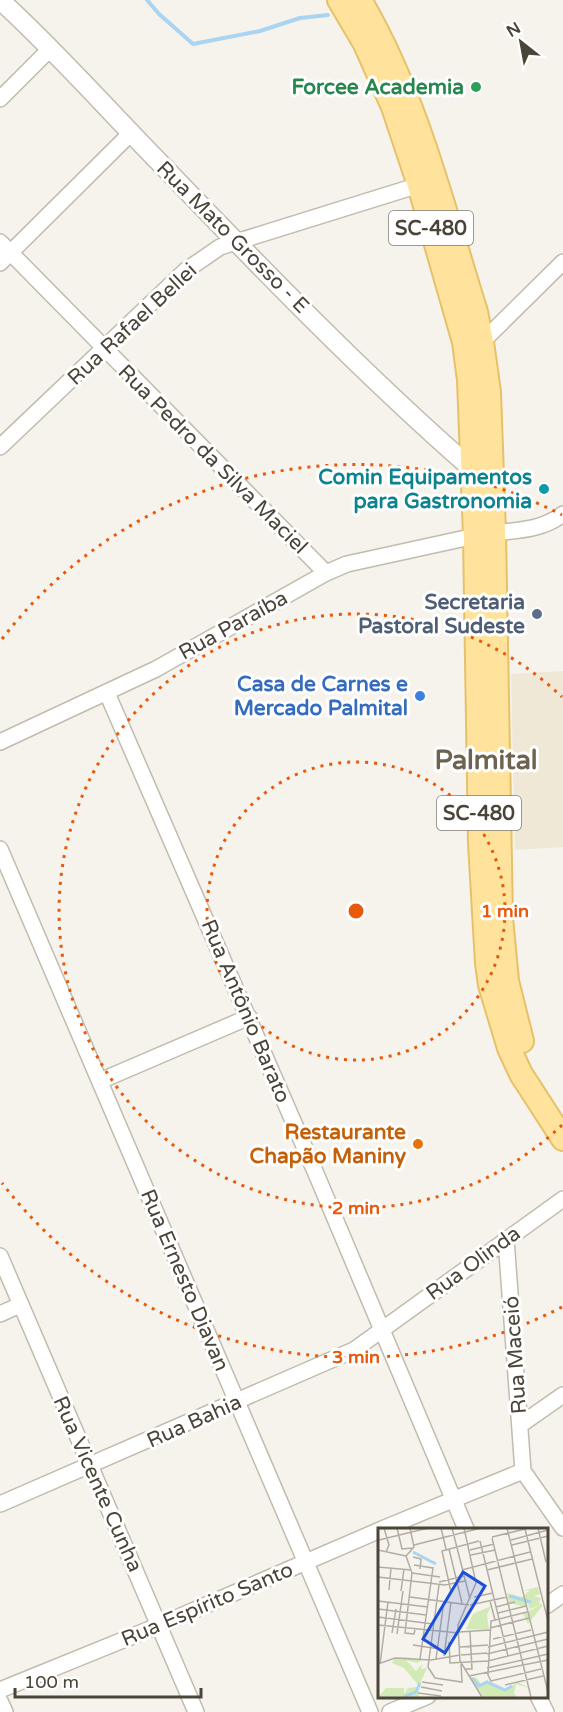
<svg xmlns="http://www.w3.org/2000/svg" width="563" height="1712" viewBox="0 0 563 1712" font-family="'Varela Round',sans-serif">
  <rect width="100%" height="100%" fill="#f6f3ec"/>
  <!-- education -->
  <path fill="#efe8d6" d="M563,671V847L515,850L511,674Z"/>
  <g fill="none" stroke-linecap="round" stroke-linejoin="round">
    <!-- stream -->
    <path stroke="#a9d4f2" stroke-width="4" d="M147,0L159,14L193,44L260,31L300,18L328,15"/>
    <defs>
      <path id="minor" d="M0,99L50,49
        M0,242L326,573
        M0,263L131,133
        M482,342L563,262
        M0,447L185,271L220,247L419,185
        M494,533C519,530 542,530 563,514
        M107,693L317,1176L466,1529
        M0,742L156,669L326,573L347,564L475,536
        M0,849L370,1712
        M100,1081L249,1017
        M506,1239L523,1471
        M0,1256L196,1712
        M0,1314L20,1305
        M520,1425L563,1395
        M523,1471L563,1528
        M0,1504L354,1350L563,1199
        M382,1529L523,1471
        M546,1606L563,1594
        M0,1690L160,1625L380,1530
        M538,1696L546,1712
        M0,1701L5,1712
        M390,1712L428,1696"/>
      <path id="tertiary" d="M0,0C56,51 107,109 160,163C260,267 363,374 472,469"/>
      <path id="primary" d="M339,0L365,44L393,107L419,185L464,342L469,380L475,536L480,843L487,963L490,985L509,1048L521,1074L563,1139
        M360,0C416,95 443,207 476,312L482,342L489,392L494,533L501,918L507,981L522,1041"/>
    </defs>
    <!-- minor casing -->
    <use href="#minor" stroke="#c2bbae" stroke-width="18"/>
    <!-- tertiary casing -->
    <use href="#tertiary" stroke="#c2bbae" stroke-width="21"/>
    <!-- primary casing -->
    <use href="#primary" stroke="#e6c16a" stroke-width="26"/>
    <!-- minor -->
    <use href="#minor" stroke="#fff" stroke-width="15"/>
    <!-- tertiary -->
    <use href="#tertiary" stroke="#fff" stroke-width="18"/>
    <!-- primary -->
    <use href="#primary" stroke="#ffe39c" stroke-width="22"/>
  </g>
  <!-- distance rings -->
  <g fill="none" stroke="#e8590c" stroke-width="3" stroke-dasharray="3 6">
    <circle cx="356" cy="911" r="149"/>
    <path d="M562 1125A297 297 0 1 1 562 697"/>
    <path d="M562 1307A446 446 0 0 1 2 1183M2 639A446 446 0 0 1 562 515"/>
  </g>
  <!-- markers -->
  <circle fill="#2e9e5b" stroke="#fff" stroke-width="2" cx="476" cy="87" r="6"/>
  <circle fill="#0f9aa8" stroke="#fff" stroke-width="2" cx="544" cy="489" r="6"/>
  <circle fill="#5c6f8a" stroke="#fff" stroke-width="2" cx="537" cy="614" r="6"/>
  <circle fill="#3f7fe0" stroke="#fff" stroke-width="2" cx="420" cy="696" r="6"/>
  <circle fill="#e8710a" stroke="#fff" stroke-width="2" cx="418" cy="1144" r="6"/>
  <g text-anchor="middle" stroke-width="6" stroke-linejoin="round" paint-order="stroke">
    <!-- shield labels -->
    <g fill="#fff" stroke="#817c74" stroke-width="1.5">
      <rect x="389" y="211" width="84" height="34" rx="4.5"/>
      <rect x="437" y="796" width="84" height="34" rx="4.5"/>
    </g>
    <g font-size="20" font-weight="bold" fill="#4b4439">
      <text x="431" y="235">SC-480</text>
      <text x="479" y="820">SC-480</text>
    </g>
    <!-- leisure labels -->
    <g font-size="21" font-weight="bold" fill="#27864d" stroke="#fff" text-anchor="end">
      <text x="464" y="94">Forcee Academia</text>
    </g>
    <!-- street labels -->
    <g font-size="21" fill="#4b4439" stroke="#fff">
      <text transform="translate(233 237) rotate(45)" y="7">Rua Mato Grosso - E</text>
      <text transform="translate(132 324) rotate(-43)" y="7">Rua Rafael Bellei</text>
      <text transform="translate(213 459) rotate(45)" y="7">Rua Pedro da Silva Maciel</text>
      <text transform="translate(233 625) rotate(-29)" y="7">Rua Paraíba</text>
      <text transform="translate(246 1011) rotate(67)" y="7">Rua Antônio Barato</text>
      <text transform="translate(473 1263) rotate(-36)" y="7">Rua Olinda</text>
      <text transform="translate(185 1280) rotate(67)" y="7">Rua Ernesto Diavan</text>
      <text transform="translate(515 1355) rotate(-94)" y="7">Rua Maceió</text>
      <text transform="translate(194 1421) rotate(-24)" y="7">Rua Bahia</text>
      <text transform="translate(98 1484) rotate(66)" y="7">Rua Vicente Cunha</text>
      <text transform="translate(207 1604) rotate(-23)" y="7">Rua Espírito Santo</text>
    </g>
    <!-- culture labels -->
    <g font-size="21" font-weight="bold" fill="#0d838f" stroke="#fff" text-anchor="end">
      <text x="532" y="484">Comin Equipamentos<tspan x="532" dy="24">para Gastronomia</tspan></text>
    </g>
    <!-- service labels -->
    <g font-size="21" font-weight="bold" fill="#4e5e75" stroke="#fff" text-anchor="end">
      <text x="525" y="609">Secretaria<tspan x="525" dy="24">Pastoral Sudeste</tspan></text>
    </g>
    <!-- shop labels -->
    <g font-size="21" font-weight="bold" fill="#366cbe" stroke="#fff" text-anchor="end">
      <text x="408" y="691">Casa de Carnes e<tspan x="408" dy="24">Mercado Palmital</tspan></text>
    </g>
    <!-- food labels -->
    <g font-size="21" font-weight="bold" fill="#c56008" stroke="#fff" text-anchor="end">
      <text x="406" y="1139">Restaurante<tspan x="406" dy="24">Chapão Maniny</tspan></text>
    </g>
    <!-- district labels -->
    <g font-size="27" font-weight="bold" fill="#6e6250" stroke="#fff">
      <text x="486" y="769">Palmital</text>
    </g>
  </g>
  <!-- overview -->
  <g transform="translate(378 1528)">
    <rect width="170" height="170" fill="#f6f3ec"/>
    <path d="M160,59L162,66L156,68L163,70L161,75L165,77L150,96L145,86L161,78L151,81L150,74L148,79L131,75L129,65L144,69L152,62L143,63ZM113,78L109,87L111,102L88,101L95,86ZM28,129L44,132L39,135L28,132L38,143L44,136L43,141L49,140L41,158L26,140L14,135L17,130ZM91,149L99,150L103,156L113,154L127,162L140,154L151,160L138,156L136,165L139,169H106ZM8,160H26V166L30,160L40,159L41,169H0Z" fill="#d2eab5"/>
    <path fill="none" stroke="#a9d4f2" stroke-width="3" d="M35,24L58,36M131,68L153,74M94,150L101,158L109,154L127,162L134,158M26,169L38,164L42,155"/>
    <path fill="none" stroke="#b2ada4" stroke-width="1.5" d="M6,0L11,17L8,24M19,0L24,21L35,20M63,0L68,21M74,0L92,71M86,0L98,55L80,97L82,133L104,169M129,0L170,164M160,0L168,34M147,1L170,93M114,9L147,1M114,10L153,169M1,12L50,0M133,12L170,2M102,13L130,128M36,17L103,0M134,17L170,8M71,21L84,75M0,22L28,28M92,22L116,16M93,27L117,22M28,28L34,45L27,105L36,106L37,102M28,28L36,19L32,0M35,29L43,31L42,41M36,37L55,40L42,131M0,39L33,42M84,42L152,24M109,42L154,31M34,45L62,49M0,49L67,57L87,53M61,54L86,48M11,62L13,40M23,63L26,41M73,64L64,23L101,13M32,69L91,77M96,69L115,65M0,73L50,79M112,73L117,92M92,77L129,69M118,79L137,74M0,81L48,87M149,84L113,93L110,147L113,153L163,141M120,85L148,78M0,89L55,96M0,97L81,105M112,100L151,90M81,104L112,102M14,105L18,81M19,106L25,63M115,111L153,102M71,114L72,135L110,133L170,118M35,117L62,121M82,119L110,117M110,119L170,104M109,126L170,111M83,127L109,125M66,128L73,74M58,131L66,73M0,136L17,130L53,132L82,127M2,136L10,74M109,140L170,126M86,141H94L92,104M91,148L170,132M57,150L50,139L61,57M57,150L84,154L83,136M44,154L65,157M127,157L165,148M43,159L64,163M40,165L63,168"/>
    <path fill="#1d4ed8" fill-opacity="0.15" stroke="#1d4ed8" stroke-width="3" d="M85,44L107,58L67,125L45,111Z"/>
    <rect width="170" height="170" fill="none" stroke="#4b4439" stroke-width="3"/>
  </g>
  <circle cx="356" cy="911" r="9" fill="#e8590c" stroke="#fff" stroke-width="3"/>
  <g font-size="18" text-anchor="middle" font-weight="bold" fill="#e8590c" stroke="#fff" stroke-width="6" stroke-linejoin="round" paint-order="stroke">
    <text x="505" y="917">1 min</text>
    <text x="356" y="1214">2 min</text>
    <text x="356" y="1363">3 min</text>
  </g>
  <!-- north arrow -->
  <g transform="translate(521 42) rotate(329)" stroke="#ffffff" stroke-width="4.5" paint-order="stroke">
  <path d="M0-4.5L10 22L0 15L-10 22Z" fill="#4b4439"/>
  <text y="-9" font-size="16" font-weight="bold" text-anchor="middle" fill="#4b4439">N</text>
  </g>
  <!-- scale -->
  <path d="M15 1688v9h186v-9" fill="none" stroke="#4b4439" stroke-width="3"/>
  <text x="24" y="1688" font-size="18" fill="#4b4439" stroke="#ffffff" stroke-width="4.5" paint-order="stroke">100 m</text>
</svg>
